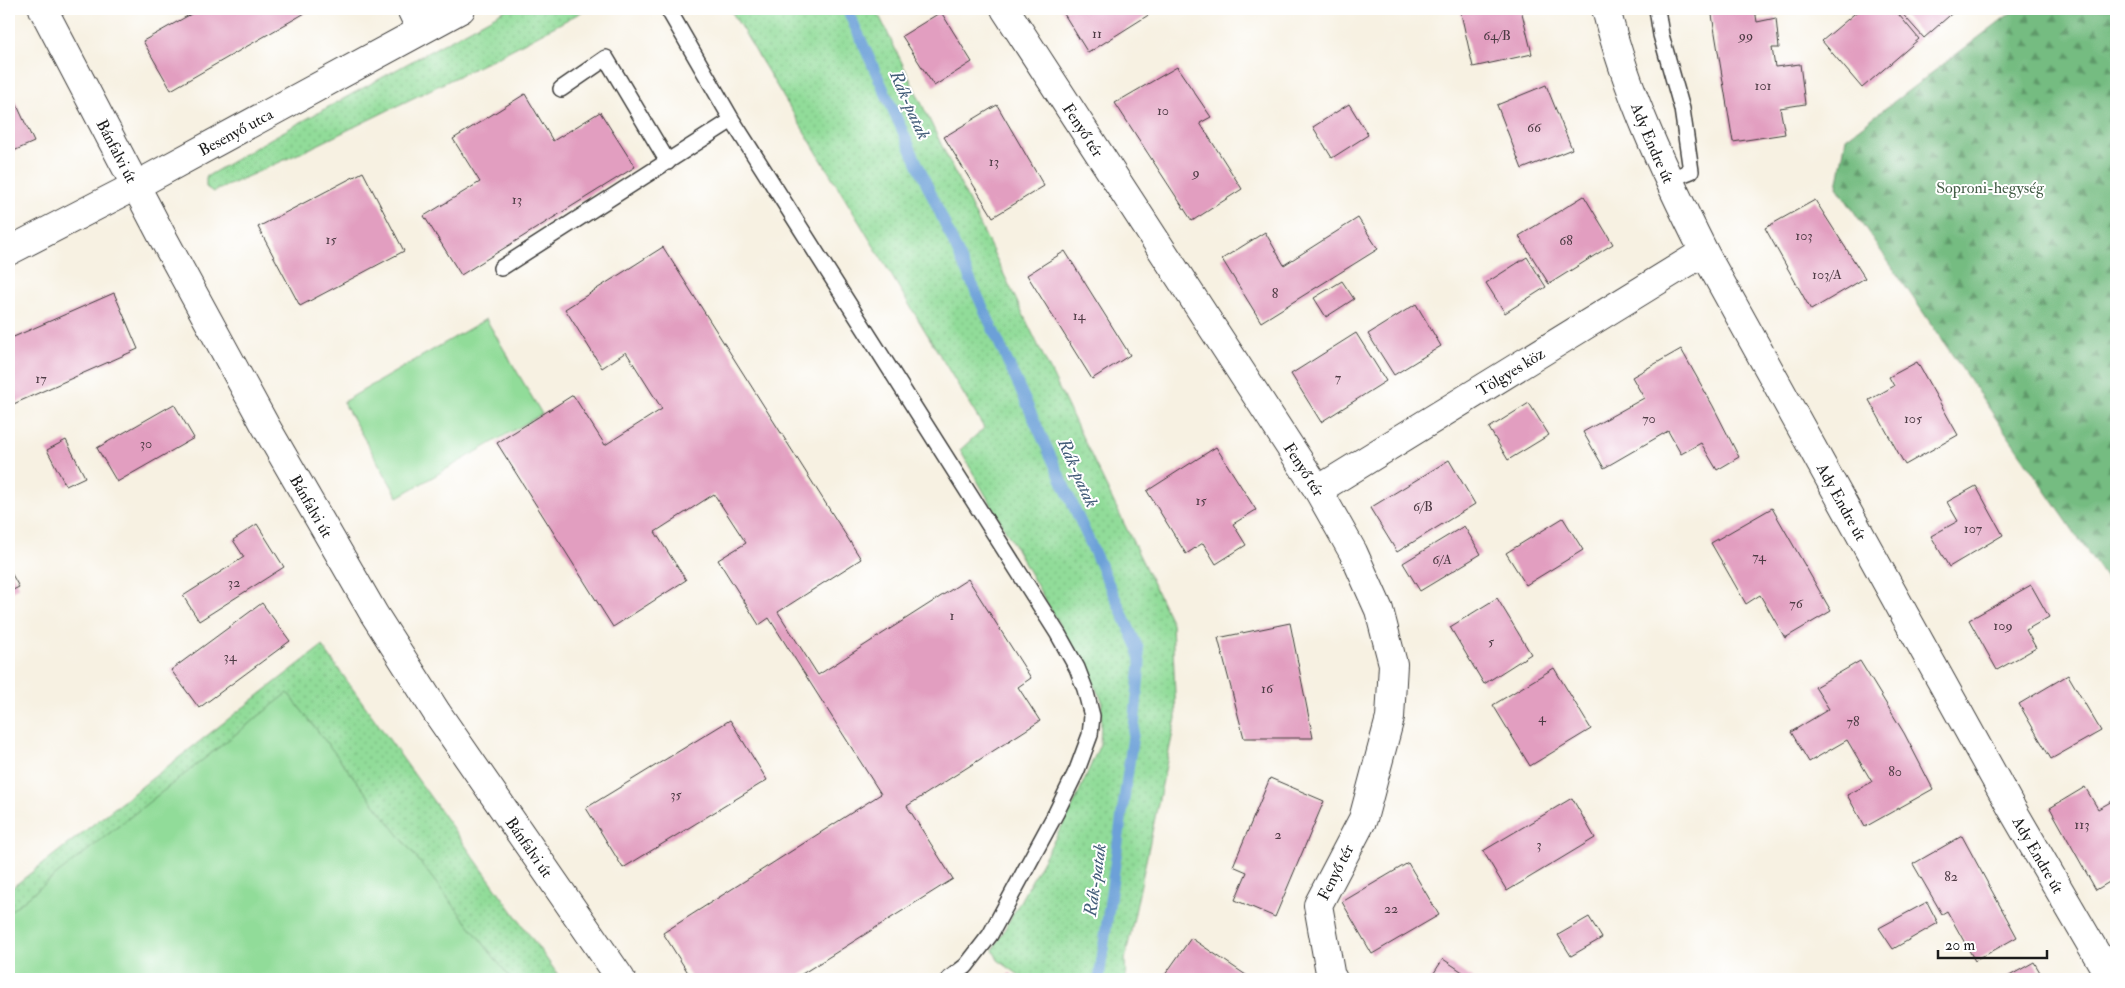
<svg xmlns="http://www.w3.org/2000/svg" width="2125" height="988" viewBox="0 0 2125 988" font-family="'IM FELL Double Pica',serif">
  <defs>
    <pattern id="grass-dots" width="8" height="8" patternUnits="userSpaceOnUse" patternTransform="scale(1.25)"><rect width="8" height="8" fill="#91dc99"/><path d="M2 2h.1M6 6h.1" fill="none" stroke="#7cbc83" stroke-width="1.8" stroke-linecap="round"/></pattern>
    <pattern id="forest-firs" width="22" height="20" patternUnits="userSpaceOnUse" patternTransform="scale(1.25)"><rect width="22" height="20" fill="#74bc81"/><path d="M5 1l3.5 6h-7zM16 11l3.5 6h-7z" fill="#5e9869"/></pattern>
  </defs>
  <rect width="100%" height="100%" fill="#fff"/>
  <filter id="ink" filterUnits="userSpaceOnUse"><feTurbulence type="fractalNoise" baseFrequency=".02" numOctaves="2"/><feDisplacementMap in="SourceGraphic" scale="10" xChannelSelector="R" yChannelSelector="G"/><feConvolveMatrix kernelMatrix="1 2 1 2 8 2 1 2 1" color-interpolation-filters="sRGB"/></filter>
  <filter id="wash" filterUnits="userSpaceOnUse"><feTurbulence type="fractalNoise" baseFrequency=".0096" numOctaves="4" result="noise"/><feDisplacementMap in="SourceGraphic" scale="20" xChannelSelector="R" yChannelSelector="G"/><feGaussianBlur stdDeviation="1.12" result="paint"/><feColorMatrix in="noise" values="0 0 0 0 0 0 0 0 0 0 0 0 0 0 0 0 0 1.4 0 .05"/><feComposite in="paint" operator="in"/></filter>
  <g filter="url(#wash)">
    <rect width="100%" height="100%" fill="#f7f1e2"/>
    <!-- grass -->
    <path fill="url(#grass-dots)" stroke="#567c5a" d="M507,9H587L503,54L309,149L213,192L206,187V177L270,139Z
      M730,9H876L1172,623L1176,718L1125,960L1126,979H1025L998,960L993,950L1073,806L1100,744L1102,700L960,450L984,428Z
      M322,646L561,979H9V890Z"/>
    <!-- forest -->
    <path fill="url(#forest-firs)" stroke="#486c4e" d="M2016,9H2116V593L1837,187L1846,138Z"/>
    <!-- garden -->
    <path fill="#91dc99" stroke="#567c5a" d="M486,319L542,414L398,497L343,402Z
      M288,693L511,979H9V912Z"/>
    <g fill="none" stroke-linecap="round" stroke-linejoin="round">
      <!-- stream -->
      <path stroke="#6ca0d8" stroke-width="11" d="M847,9L1138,648L1140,663L1134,728L1099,979"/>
    </g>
    <g id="blocks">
      <!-- building -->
      <path fill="#e29ec0" d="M200,9H312L171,90L143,41Z
        M1061,9H1147L1150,14L1088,53Z
        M1460,9H1521L1532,54L1473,67Z
        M1711,9H1755L1757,22L1776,18L1779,48H1772L1775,67L1800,64L1805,104L1780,108L1785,134L1733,142Z
        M1860,9H1894L1919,39L1862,88L1822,41Z
        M1898,9H1957L1924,38Z
        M941,12L972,62L934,86L902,36Z
        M1177,67L1211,117L1200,123L1242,189L1192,221L1115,103Z
        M1546,85L1572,149L1522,169L1497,105Z
        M9,88L34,142L9,153Z
        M525,94L553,141L600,112L635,167L461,275L424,216L480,182L453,139Z
        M1349,104L1368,135L1332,158L1313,127Z
        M997,105L1044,186L993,217L944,137Z
        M363,172L404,251L300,306L258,227Z
        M1584,196L1613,244L1549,284L1519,236Z
        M1815,200L1865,278L1811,310L1765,228Z
        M1358,218L1378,249L1261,322L1222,259L1265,232L1284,265Z
        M663,247L861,559L778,612L818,675L968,579L1031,678L1018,687L1040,721L907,806L953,879L794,979H692L663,933L881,794L769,618L759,625L718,560L746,543L714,494L655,532L686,580L613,627L497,443L573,395L605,445L662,409L626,352L602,368L565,309Z
        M1065,251L1130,355L1092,379L1027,275Z
        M1527,257L1546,287L1505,313L1486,283Z
        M1342,281L1354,299L1326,317L1314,298Z
        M114,293L138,349L9,406V339Z
        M1416,304L1441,346L1394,375L1368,334Z
        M1356,333L1386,381L1321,422L1291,374Z
        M1681,349L1713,406L1739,457L1717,470L1701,443L1681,454L1668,431L1604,468L1583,432L1644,398L1632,377Z
        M1917,362L1958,435L1905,465L1869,400L1894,386L1889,377Z
        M1529,403L1549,435L1508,460L1489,428Z
        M174,404L194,438L117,482L97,448Z
        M66,440L85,477L66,486L47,450Z
        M1216,447L1256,510L1233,524L1246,545L1216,564L1203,543L1186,554L1147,491Z
        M1449,460L1475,504L1397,552L1370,508Z
        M1976,486L2003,535L1949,567L1931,536L1958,521L1947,502Z
        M1772,508L1831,611L1785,638L1760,595L1746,604L1711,543Z
        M1563,518L1583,550L1526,585L1506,553Z
        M257,524L284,567L199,621L183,596L244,557L233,540Z
        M1464,526L1481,554L1420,591L1403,563Z
        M9,569L19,587L9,592Z
        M2031,585L2049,617L2026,630L2036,648L1997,670L1969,620Z
        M1497,598L1531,654L1484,684L1450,627Z
        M262,603L290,641L199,708L171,670Z
        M1290,623L1313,738H1244L1218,638Z
        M1860,661L1904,733L1933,789L1865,827L1847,795L1872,782L1847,740L1809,762L1791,732L1829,709L1815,687Z
        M1554,668L1591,729L1530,766L1493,705Z
        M2068,675L2101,731L2051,759L2019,704Z
        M730,720L767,780L623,868L586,808Z
        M1270,778L1324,801L1275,917L1235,900L1247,872L1233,866Z
        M2085,787L2098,809L2116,799V878L2096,890L2050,808Z
        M1572,798L1595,838L1507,891L1483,851Z
        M1962,836L2017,937L1975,961L1947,911L1942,914L1913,864Z
        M1408,863L1439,915L1372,954L1342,902Z
        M1927,902L1938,923L1893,949L1879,928Z
        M1589,917L1602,938L1571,956L1558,935Z
        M1191,938L1234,967L1252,979H1162Z
        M1443,959L1473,979H1430Z
        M2034,962L2044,979H2004Z
        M1010,973L1017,979H1004Z"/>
    </g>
  </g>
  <g filter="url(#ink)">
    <use href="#blocks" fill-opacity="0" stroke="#3d3c3a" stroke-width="1"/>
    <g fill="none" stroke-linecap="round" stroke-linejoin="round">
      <defs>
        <path id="lane" d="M668,9L732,120L1058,634L1077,668L1085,689L1092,716L1090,735L1077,770L1056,813L990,935L966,966L949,979
          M1657,9L1661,35L1682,109L1691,171L1668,180
          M561,89L606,58L668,162
          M501,268L732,120"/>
        <g id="street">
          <path d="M411,9L421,30"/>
          <path id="s1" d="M1005,9L1318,490L1353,552L1379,610L1393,664L1390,718L1363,819L1318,905L1331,978L1333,979"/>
          <path id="s2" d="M1606,9C1627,94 1665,174 1704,252L2012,809L2111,979"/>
          <path id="s3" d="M9,251L137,185L461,9"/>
          <path id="s4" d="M1318,490L1704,252"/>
        </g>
        <g id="secondary">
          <path id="s5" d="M43,9L162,236L265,425L374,614L437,713L621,979"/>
        </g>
      </defs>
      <!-- lane casing -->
      <use href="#lane" stroke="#3d3c3a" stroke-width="18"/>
      <!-- street casing -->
      <use href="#street" stroke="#3d3c3a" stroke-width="30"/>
      <!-- secondary casing -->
      <use href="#secondary" stroke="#3d3c3a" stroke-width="30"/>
      <!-- lane -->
      <use href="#lane" stroke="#fff" stroke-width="15"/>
      <!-- street -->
      <use href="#street" stroke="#fff" stroke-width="28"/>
      <!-- secondary -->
      <use href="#secondary" stroke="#fff" stroke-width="28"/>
    </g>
  </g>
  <g text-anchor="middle" stroke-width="4" stroke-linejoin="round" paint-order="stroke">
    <!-- number labels -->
    <g font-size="14" fill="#4e3c45">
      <text x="1097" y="38">11</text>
      <text x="1497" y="40">64/B</text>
      <text x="1746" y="40">99</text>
      <text x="1763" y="90">101</text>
      <text x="1163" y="115">10</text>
      <text x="1534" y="132">66</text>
      <text x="994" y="166">13</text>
      <text x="1196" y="177">9</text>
      <text x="517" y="204">13</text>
      <text x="1804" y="240">103</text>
      <text x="331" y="244">15</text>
      <text x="1566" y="245">68</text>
      <text x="1827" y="279">103/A</text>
      <text x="1275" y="298">8</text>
      <text x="1079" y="320">14</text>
      <text x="1338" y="382">7</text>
      <text x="41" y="383">17</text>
      <text x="1649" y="423">70</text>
      <text x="1913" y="423">105</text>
      <text x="146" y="448">30</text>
      <text x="1201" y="505">15</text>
      <text x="1423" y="511">6/B</text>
      <text x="1973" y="533">107</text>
      <text x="1759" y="561">74</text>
      <text x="1442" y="564">6/A</text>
      <text x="234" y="587">32</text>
      <text x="1796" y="608">76</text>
      <text x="952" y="620">1</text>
      <text x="2003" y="630">109</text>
      <text x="1491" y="646">5</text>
      <text x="230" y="661">34</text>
      <text x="1267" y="693">16</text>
      <text x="1542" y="722">4</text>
      <text x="1853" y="726">78</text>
      <text x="1895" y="776">80</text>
      <text x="676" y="799">35</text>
      <text x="2082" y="829">113</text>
      <text x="1278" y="839">2</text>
      <text x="1539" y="849">3</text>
      <text x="1951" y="881">82</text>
      <text x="1391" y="913">22</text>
    </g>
    <!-- street labels -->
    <g font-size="16" fill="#1c1c1c" stroke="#fff">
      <text dy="6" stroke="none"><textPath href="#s1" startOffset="144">Fenyő tér</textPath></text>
      <text dy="6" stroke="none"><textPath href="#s3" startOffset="256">Besenyő utca</textPath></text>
      <text dy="6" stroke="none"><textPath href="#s2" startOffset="142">Ady Endre út</textPath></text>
      <text dy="6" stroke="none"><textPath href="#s5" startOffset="160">Bánfalvi út</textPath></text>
      <text dy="6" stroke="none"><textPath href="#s4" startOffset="226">Tölgyes köz</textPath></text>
      <text dy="6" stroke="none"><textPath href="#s1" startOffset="549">Fenyő tér</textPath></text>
      <text dy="6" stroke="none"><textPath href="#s2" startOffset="548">Ady Endre út</textPath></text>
      <text dy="6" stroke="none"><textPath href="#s5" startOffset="565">Bánfalvi út</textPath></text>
      <text dy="6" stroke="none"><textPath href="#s5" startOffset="970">Bánfalvi út</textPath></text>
      <text dy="6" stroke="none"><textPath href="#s2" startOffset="952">Ady Endre út</textPath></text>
      <text transform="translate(1335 872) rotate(-63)" y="6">Fenyő tér</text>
    </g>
    <!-- park labels -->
    <g font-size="16" fill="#455f48" stroke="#fff">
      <text x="1990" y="193">Soproni-hegység</text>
    </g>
    <!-- water labels -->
    <g font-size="18" font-style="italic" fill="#445e7a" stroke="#fff">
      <text transform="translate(910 105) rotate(66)" y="6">Rák-patak</text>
      <text transform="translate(1078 473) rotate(66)" y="6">Rák-patak</text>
      <text transform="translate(1095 880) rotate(-82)" y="6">Rák-patak</text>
    </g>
  </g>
  <!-- margin -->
  <rect width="2125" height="988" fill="none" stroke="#fff" stroke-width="30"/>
  <!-- scale -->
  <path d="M1938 950v8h109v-8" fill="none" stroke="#1c1c1c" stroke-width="2.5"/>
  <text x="1945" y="950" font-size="15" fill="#1c1c1c" stroke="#ffffff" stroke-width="4" paint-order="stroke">20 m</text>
</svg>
